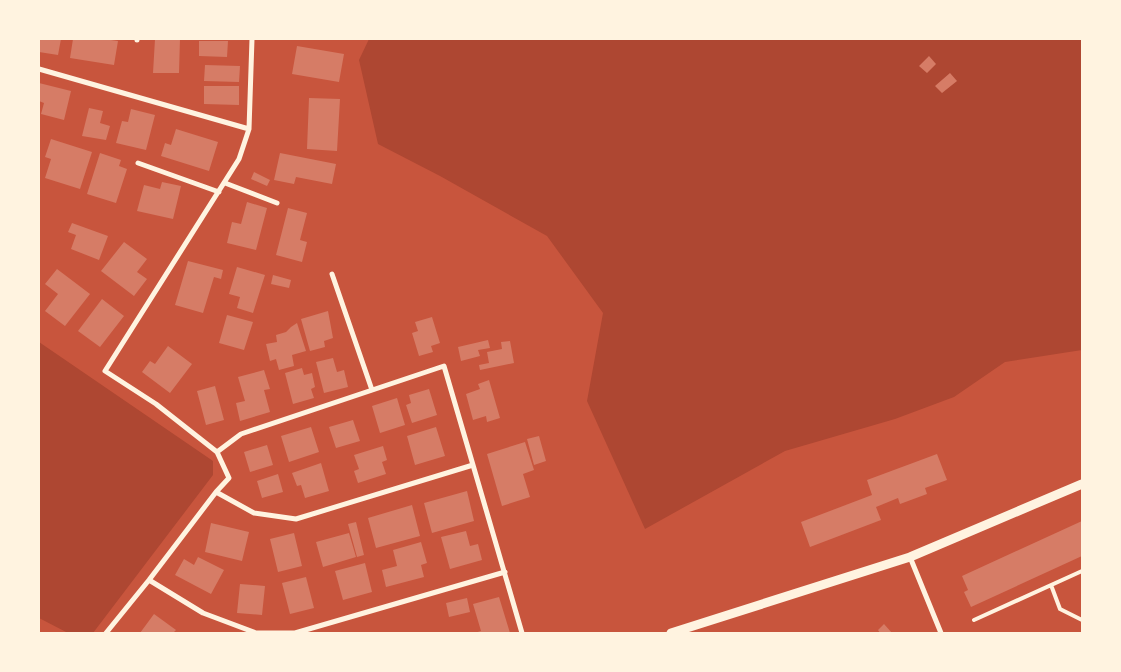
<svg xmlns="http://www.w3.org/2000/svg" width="1121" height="672" viewBox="0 0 1121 672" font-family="'Fira Sans',sans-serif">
  <rect width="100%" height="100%" fill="#c8553d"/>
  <!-- green -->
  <path fill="#ae4732" d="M369,39H1082V350L1005,362L954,397L895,419L785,451L645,529L587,401L603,313L547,236L440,176L378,144L359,60Z
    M39,342L213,461V475L93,633H68L39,618Z"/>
  <!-- building -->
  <path fill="#d67c66" d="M39,39H61L58,55L39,52Z
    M73,39H104L118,41L114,65L70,58Z
    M155,39H180L179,73H153Z
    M199,41H228L227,57L199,56Z
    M297,46L344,54L339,82L292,74Z
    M929,56L936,64L927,73L919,66Z
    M205,65L240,66L239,82L204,81Z
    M950,73L957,81L942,93L935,86Z
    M39,83L71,91L64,120L41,114L44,103L39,101Z
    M204,86H239V105L204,104Z
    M309,98L340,99L337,151L307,149Z
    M89,108L103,111L100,123L110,126L106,140L82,136Z
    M131,109L155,115L146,150L116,143L122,121L128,122Z
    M176,129L218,142L209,171L161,156L165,143L171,145Z
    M51,139L92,152L80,189L45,178L51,159L45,157Z
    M100,153L121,160L119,166L127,169L116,203L87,194Z
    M280,153L336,164L332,184L296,177L294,184L274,180Z
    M254,172L270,180L267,186L251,179Z
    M162,182L181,186L173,219L137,211L144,185L160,189Z
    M247,202L267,208L256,250L227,243L232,222L241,224Z
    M288,208L307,213L300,240L307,242L302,262L276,255Z
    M72,223L108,236L99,260L71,249L76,235L68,232Z
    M124,242L147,259L137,272L147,279L134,296L101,271Z
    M188,261L223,270L221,279L214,277L203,313L175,305Z
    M237,267L265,275L253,313L237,308L240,297L229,294Z
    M57,269L90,294L65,326L45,311L58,294L45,284Z
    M273,275L291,280L289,288L271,284Z
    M102,299L124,316L100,347L78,331Z
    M328,311L333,338L324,341L325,347L310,351L301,319Z
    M227,315L253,322L244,350L219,343Z
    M432,317L440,343L431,346L433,352L419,356L412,333L418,331L415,322Z
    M297,323L306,351L292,355L294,366L279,370L276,359L270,361L266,344L277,342L276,335L286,332L291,327Z
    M488,340L490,348L478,350L480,356L461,361L458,347Z
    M510,341L514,363L480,370L479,365L489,363L487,352L502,349L501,342Z
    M168,346L192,364L170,393L142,372L150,361L155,364Z
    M333,358L337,372L344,370L348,387L324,393L316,362Z
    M302,368L304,375L312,373L315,387L311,389L314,398L293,404L285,373Z
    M264,370L270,389L264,390L270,412L240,421L236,403L245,401L238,377Z
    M489,380L500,418L487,422L486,416L473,420L466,394L480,389L478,384Z
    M215,386L224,420L206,425L197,391Z
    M429,389L437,415L412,423L406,405L411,403L409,395Z
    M397,398L405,425L380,433L372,406Z
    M353,420L360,441L336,448L329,427Z
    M311,427L319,452L289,462L281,436Z
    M436,427L445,456L415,465L407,436Z
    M539,436L546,461L534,465L527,439Z
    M525,442L534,470L523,474L530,497L502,506L487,454Z
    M267,445L273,465L250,472L244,452Z
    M383,446L387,460L382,462L386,474L358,483L354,471L359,469L354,455Z
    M937,454L947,480L925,488L927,494L900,504L898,498L876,507L881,520L810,547L801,522L872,495L867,480Z
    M321,463L329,491L305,498L301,485L297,486L292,473Z
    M278,474L283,492L262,498L257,481Z
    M467,491L474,521L432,533L424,503Z
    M412,505L420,536L376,548L368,518Z
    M1082,521V556L971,607L964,592L968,590L962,576Z
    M356,522L364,555L357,557L348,524Z
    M211,523L249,532L242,561L205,552Z
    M466,531L470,546L478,544L482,560L450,569L441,537Z
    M294,533L302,566L278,572L270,539Z
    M349,533L356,557L323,567L316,542Z
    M421,542L427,563L421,565L424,577L386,587L382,570L397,566L393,550Z
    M198,557L224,570L211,594L175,575L184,559L194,565Z
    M365,563L372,592L343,600L335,571Z
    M306,577L314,608L290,614L282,583Z
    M240,584L265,586L262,615L237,613Z
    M499,597L510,633H474L481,631L473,604Z
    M467,598L470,612L449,617L446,603Z
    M154,614L176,630L173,633H140Z
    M884,624L892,633H880L878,630Z"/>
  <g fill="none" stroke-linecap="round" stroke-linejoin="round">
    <!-- service -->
    <path stroke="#fff3e0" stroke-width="4" d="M1051,585L1060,609L1082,620
      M974,620L1082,571"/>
    <!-- minor -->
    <path stroke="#fff3e0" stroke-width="5" d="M137,39V40
      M39,69L249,129
      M138,163L219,192
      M225,183L277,203
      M332,274L372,390
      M217,452L241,434L444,366L473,465
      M216,492L254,513L296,519L473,465L522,633
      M910,557L941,633
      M149,580L203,613L256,633H295L505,572
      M106,633L149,580L216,492L229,478L217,452L156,404L105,371L239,159L249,129L252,39"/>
    <!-- tertiary -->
    <path stroke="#fff3e0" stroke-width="9" d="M671,633L910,557L1082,484"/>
  </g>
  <!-- border -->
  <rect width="1121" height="672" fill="none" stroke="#fff3e0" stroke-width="80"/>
</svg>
